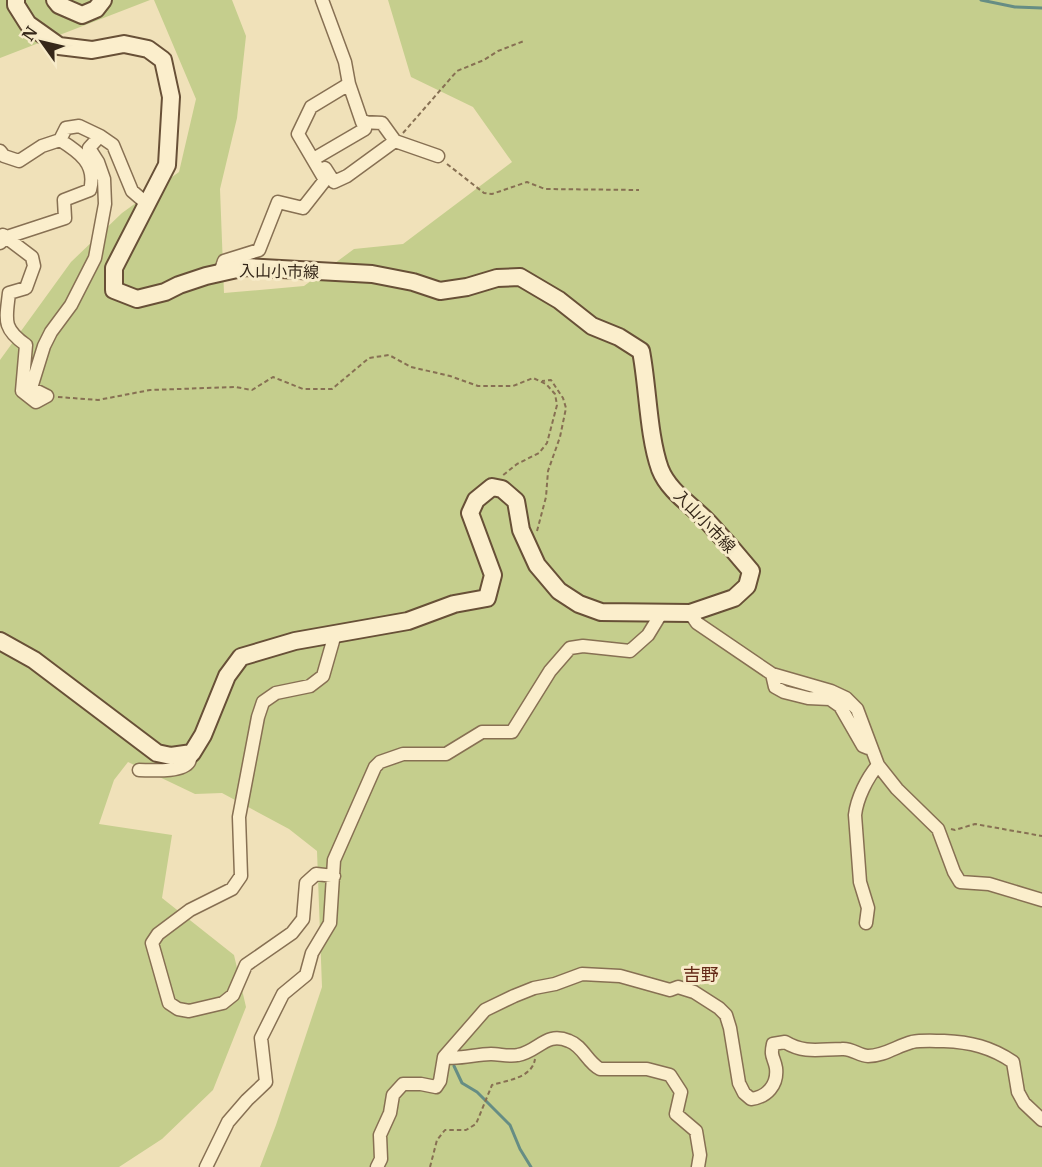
<svg xmlns="http://www.w3.org/2000/svg" width="1042" height="1167" viewBox="0 0 1042 1167" font-family="Merriweather,'Noto Sans JP',serif">
  <rect width="100%" height="100%" fill="#f0e1b9"/>
  <!-- green -->
  <path fill="#c5ce8d" d="M0,0H150L0,58Z
    M154,0H232L246,36L237,118L220,189L224,293L304,286L354,249L403,244L512,162L473,107L411,77L388,0H1042V1167H260L276,1125L322,987L317,851L289,829L222,793L195,794L128,762L114,780L99,824L172,835L162,898L234,955L246,1007L213,1090L162,1139L119,1167H0V360L71,262L122,213L179,172L196,99Z"/>
  <g fill="none" stroke-linecap="round" stroke-linejoin="round">
    <!-- stream -->
    <path stroke="#668d84" stroke-width="3" d="M981,0L1015,7L1042,8
      M454,1066L462,1083L477,1092L510,1125L520,1149L531,1167"/>
    <defs>
      <path id="street" d="M349,84L362,122L382,123L395,141L438,156
        M0,151L4,156L19,161L42,146L60,140
        M317,157L365,129L366,122
        M325,168L334,182L347,176L395,141
        M3,235L32,257L34,266L26,288L9,293C6,320 2,328 26,345L22,391L36,402L47,396
        M0,243L7,237L65,218L64,200L90,190C97,164 79,152 60,140L66,128L79,126L100,136L113,145L132,191L146,203
        M220,273L224,261L259,250L278,202L303,208L325,180L298,134L311,107L349,84L345,62L322,0
        M47,396L31,388L44,346L51,332L71,305L95,258L105,204L104,179L98,162L89,148L100,136
        M690,613L697,623L772,674L831,691L846,698L857,709L878,765L897,789L938,829L954,872L960,882L989,884L1042,900
        M772,674L775,687L784,692L808,698L830,699L840,706L863,746L868,748
        M139,770C150,770 182,773 189,762C190,760 191,756 192,753
        M334,876L316,874L306,883L303,919L292,933L246,965L233,995L223,1003L189,1011L178,1009L169,1003L152,943L158,934L190,910L232,889L241,876L239,817L258,717L263,702L276,693L310,686L323,676L335,634
        M866,923L868,908L860,882L855,815C857,798 867,778 878,765
        M444,1057C460,1060 475,1054 491,1054C500,1054 509,1057 518,1055C539,1051 546,1031 569,1041C583,1046 587,1062 600,1069H647L670,1075L681,1092L676,1114L696,1131L700,1155L698,1167
        M206,1167L228,1122L247,1100L266,1082L261,1038L283,994L306,975L312,953L330,923L334,860L375,767L380,762L403,754H446L482,732H512L550,671L570,648L583,646L630,651L648,635L662,612
        M377,1167L381,1159L380,1135L390,1113L393,1095L403,1084H421L436,1087L440,1081L444,1057L485,1010L514,996L534,988L555,984L582,974L620,976L670,990L678,987L694,992L719,1008L726,1015L730,1028L739,1083L744,1093L751,1099C767,1097 778,1085 776,1068C774,1057 770,1057 773,1044L785,1042C805,1054 820,1049 842,1049C852,1048 859,1056 868,1056C884,1056 897,1046 912,1042C922,1040 934,1041 944,1041C970,1042 991,1047 1013,1062L1018,1092L1024,1103L1042,1120"/>
      <path id="secondary" d="M55,0L59,5L82,15L96,9L103,0
        M0,641L34,660L157,753L171,756L192,753L203,735L227,676L241,657L295,641L408,621L454,604L487,598L493,575L470,513L476,500L492,487L502,489L516,501L521,530L537,565L559,591L579,604L601,612L690,613L734,598L747,586L751,571C737,554 723,538 709,523C692,505 669,492 660,469C648,435 648,387 641,351L619,337L592,326L559,300L520,277L497,278L467,287L440,291L413,282L372,274L246,267L206,276L179,285L165,292L137,299L114,290V268L167,165L171,97L163,60L148,49L124,44L92,50L59,46L28,24L16,5V0"/>
    </defs>
    <!-- street casing -->
    <use href="#street" stroke="#877053" stroke-width="15"/>
    <!-- secondary casing -->
    <use href="#secondary" stroke="#685037" stroke-width="20"/>
    <!-- path -->
    <path stroke="#877053" stroke-width="2" stroke-dasharray="4.5 3" stroke-linecap="butt" d="M403,133L457,71L484,60L498,51L524,41
      M447,164L484,193L492,194L527,182L545,189L639,190
      M58,397L98,400L150,390L235,387L252,390L273,377L303,389H332L369,358L389,355L411,367L450,376L478,386H513L533,378L546,384L555,394L557,405L547,443L539,453L517,464L502,476
      M537,531L546,497L548,471L560,437L566,408L563,398L551,380L542,381
      M951,829L955,830L975,824L1042,836
      M430,1167L437,1140L445,1130H466L476,1124L492,1085C508,1080 532,1078 535,1059"/>
    <!-- street -->
    <use href="#street" stroke="#fbeecc" stroke-width="12"/>
    <!-- secondary -->
    <use href="#secondary" stroke="#fbeecc" stroke-width="16"/>
  </g>
  <g text-anchor="middle" stroke-width="6" stroke-linejoin="round" paint-order="stroke">
    <!-- street labels -->
    <g font-size="16" fill="#352719" stroke="#f7ebc9">
      <text transform="translate(279 271) rotate(1)" y="6">入山小市線</text>
      <text transform="translate(705 521) rotate(46)" y="6">入山小市線</text>
    </g>
    <!-- neighbourhood labels -->
    <g font-size="18" fill="#642816" stroke="#f7ebc9">
      <text x="701" y="981">吉野</text>
    </g>
  </g>
  <!-- north arrow -->
  <g transform="translate(42 42) rotate(304)" stroke="#f7ebc9" stroke-width="4.5" paint-order="stroke">
  <path d="M0-4.5L10 22L0 15L-10 22Z" fill="#352719"/>
  <text y="-9" font-size="16" font-weight="bold" text-anchor="middle" fill="#352719">N</text>
  </g>
</svg>
